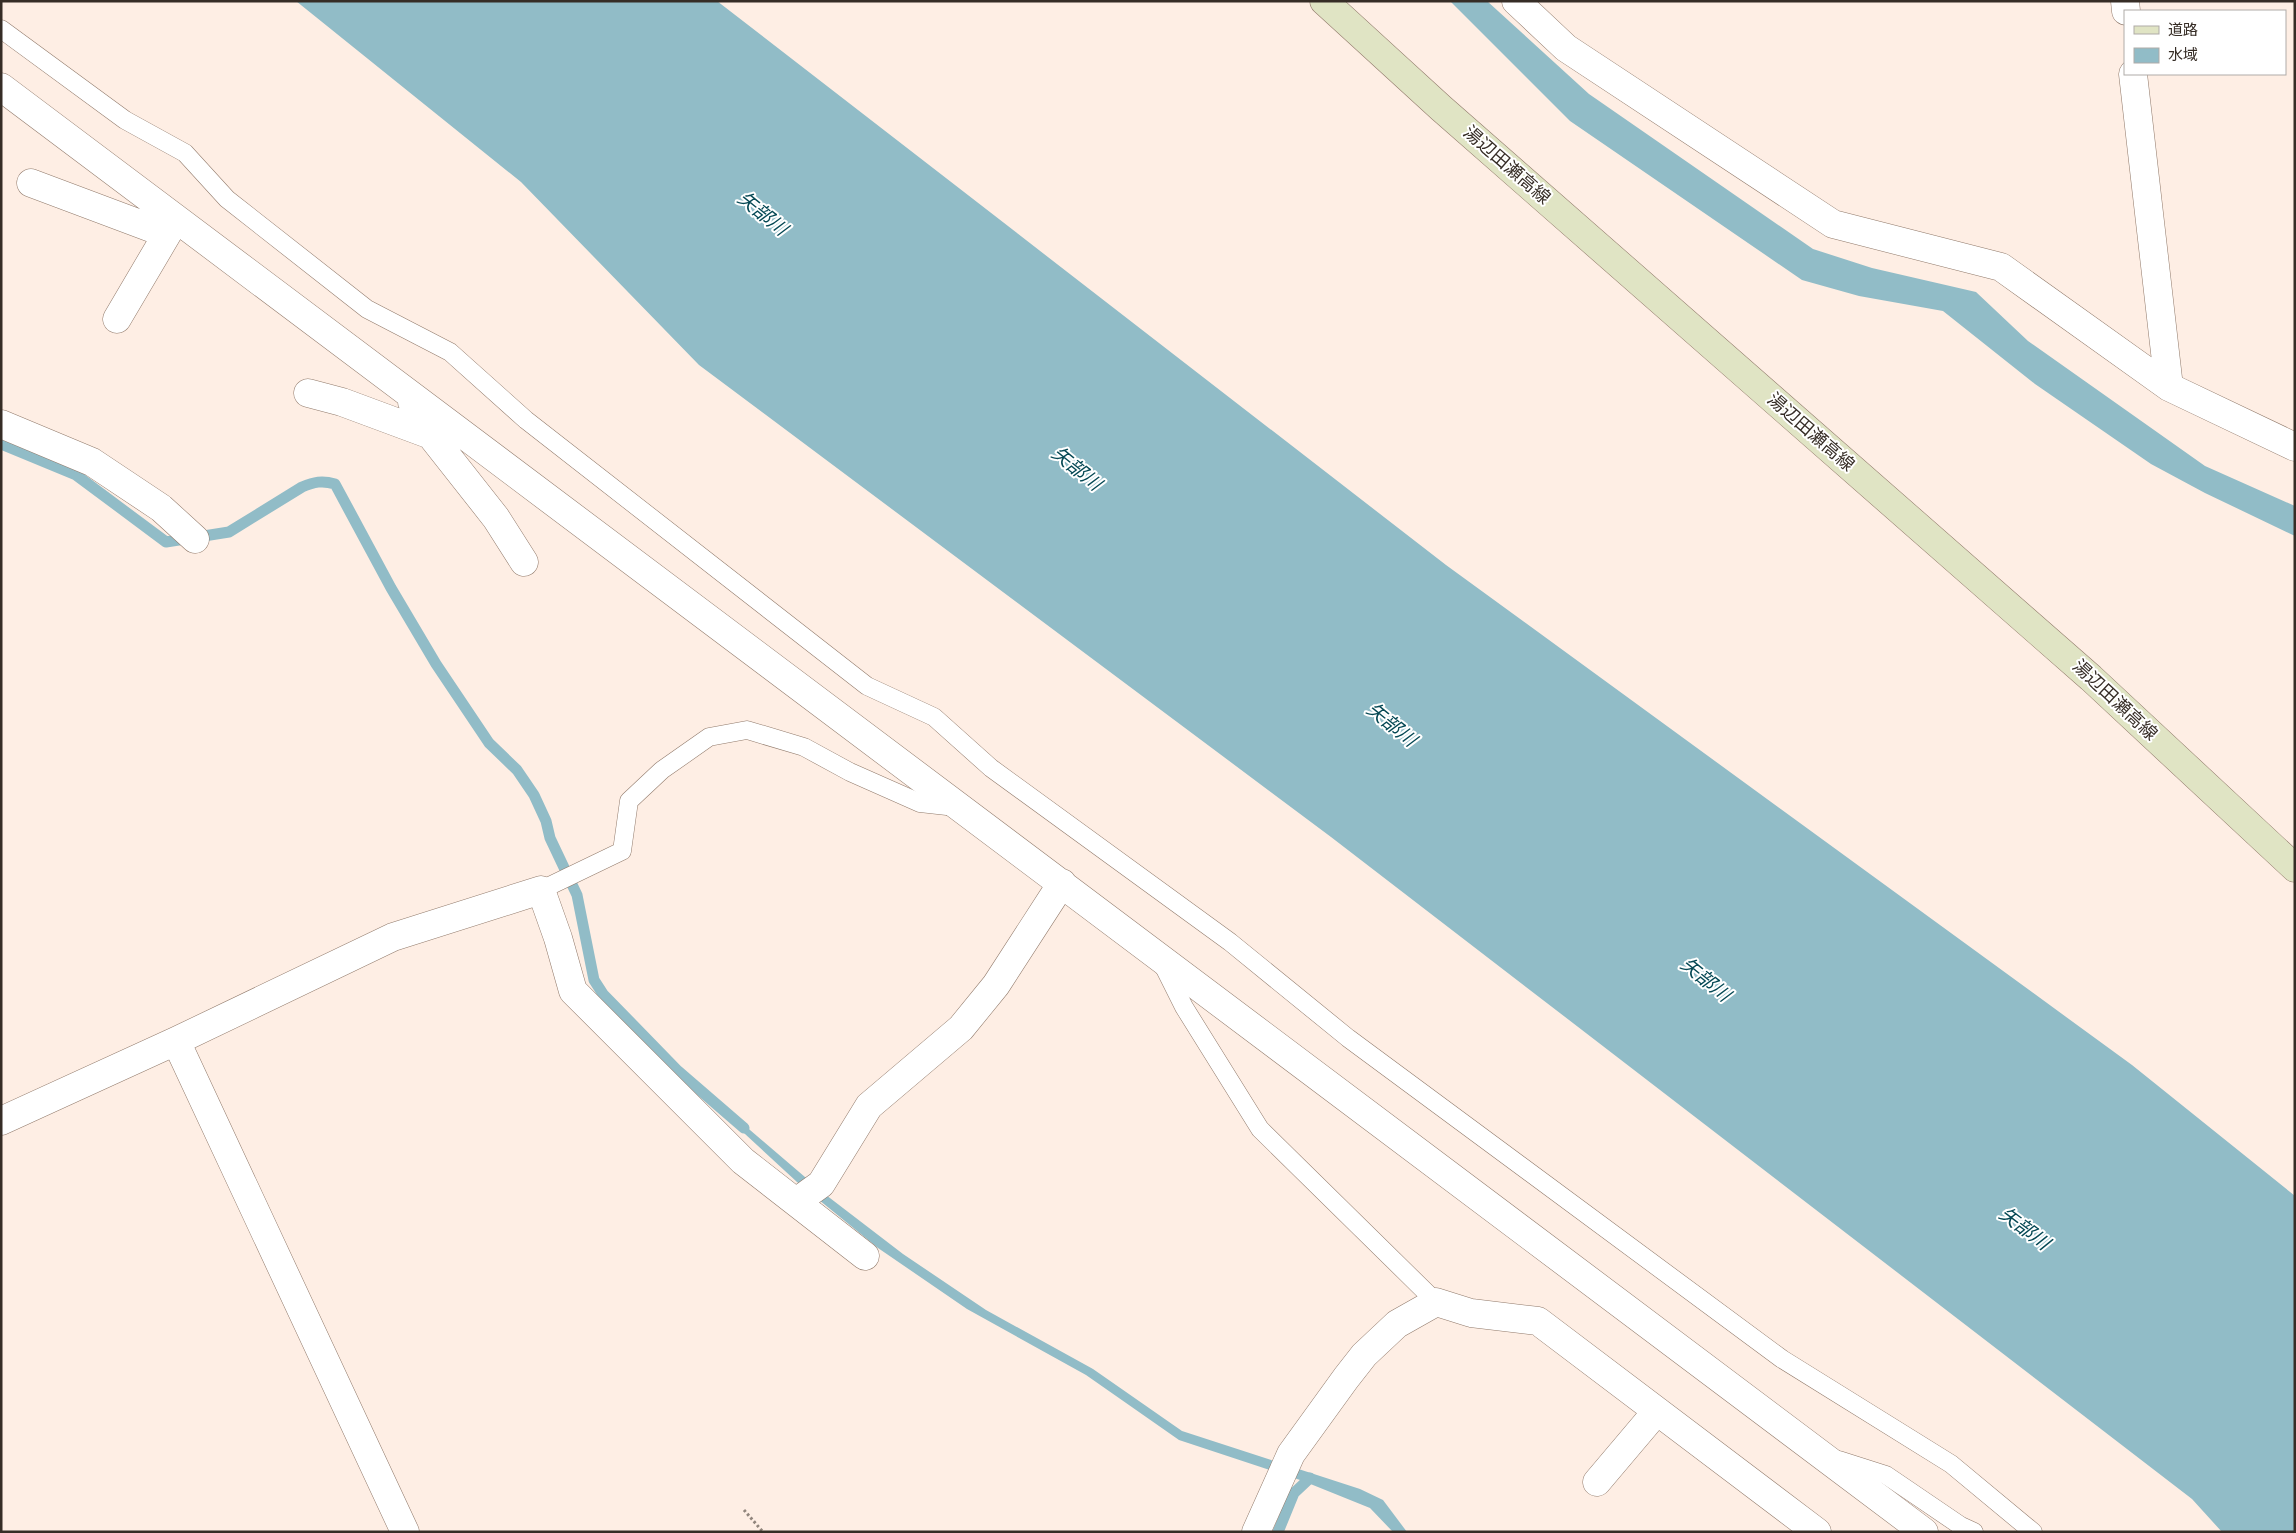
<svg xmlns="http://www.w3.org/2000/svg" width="2296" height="1533" viewBox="0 0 2296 1533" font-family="'PT Serif','Noto Sans JP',serif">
  <rect width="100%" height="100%" fill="#feeee4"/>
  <!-- water -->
  <path fill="#91bcc7" d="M296,1H717L1446,565L2132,1065L2295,1196V1532H2222L2192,1499L1331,837L699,365L521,182Z
    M1450,1H1487L1589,94L1813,249L1872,268L1976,292L2028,341L2205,466L2295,506V536L2205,493L2151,464L2035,384L1943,311L1859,296L1802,280L1570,121Z
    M736,1118L826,1195L903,1254L986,1310L1093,1369L1182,1431L1360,1489L1383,1500L1407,1532H1393L1370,1508L1303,1481L1179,1440L1086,1375L967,1309L878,1248L797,1182L732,1122Z"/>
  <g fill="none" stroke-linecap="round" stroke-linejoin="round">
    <!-- stream -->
    <path stroke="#91bcc7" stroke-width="11" d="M1,444L76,475L166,542L229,532L302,487C314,482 322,480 335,484L391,588L436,664L489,743L517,770L534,795L546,821L550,838L577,895L594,980L603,994L678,1071L744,1128
      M1278,1532L1294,1493L1310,1478"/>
    <defs>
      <path id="service" d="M1,29L125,120L185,153L227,199L367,309L450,352L526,420L867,686L934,717L991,768L1230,942L1348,1038L1782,1359L1951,1464L2033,1532
        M541,890L622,851L629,801L662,770L709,737L747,730L804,747L850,772L920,803L956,807
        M1163,965L1184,1007L1260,1129L1436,1302
        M1839,1460L1886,1475L1961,1526L1974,1532"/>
      <path id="minor" d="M1516,1L1566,48L1833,224L2001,267L2169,387L2295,447
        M2125,1L2126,11
        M2133,74L2169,387
        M1,87L1924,1532
        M31,183L167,234
        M117,319L176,219
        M308,393L342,402L439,438
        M412,402L433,438L496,518L524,562
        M1,424L92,462L161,508L195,539
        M176,1041L405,1532
        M1,1121L176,1041L393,937L541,890L558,938L573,991L743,1161L865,1256
        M796,1202L821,1184L869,1106L961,1028L996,985L1062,883
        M1597,1482L1657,1411
        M1256,1532L1291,1454L1346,1378L1364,1355L1397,1324L1436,1302L1471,1313L1538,1321L1817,1532"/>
      <path id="secondary" d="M1324,1L1441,108L2091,678L2295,868"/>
    </defs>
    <!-- service casing -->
    <use href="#service" stroke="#917a6b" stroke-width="19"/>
    <!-- minor casing -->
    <use href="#minor" stroke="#917a6b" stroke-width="29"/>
    <!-- secondary casing -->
    <use href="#secondary" stroke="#917a6b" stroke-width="29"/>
    <!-- path -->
    <path stroke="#91857c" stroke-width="3" stroke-dasharray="2.5 2.5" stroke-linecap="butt" d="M744,1510L763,1532"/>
    <!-- service -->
    <use href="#service" stroke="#fff" stroke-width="18"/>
    <!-- minor -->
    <use href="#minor" stroke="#fff" stroke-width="28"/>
    <!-- secondary -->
    <use href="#secondary" stroke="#e0e4c4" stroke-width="28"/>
  </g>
  <g text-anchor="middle" stroke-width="4" stroke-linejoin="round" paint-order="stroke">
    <!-- street labels -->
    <g font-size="18" fill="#362d26" stroke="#fff">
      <text transform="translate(1507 165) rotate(41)" y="6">湯辺田瀬高線</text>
      <text transform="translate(1811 432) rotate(41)" y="6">湯辺田瀬高線</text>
      <text transform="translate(2115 700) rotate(43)" y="6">湯辺田瀬高線</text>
    </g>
    <!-- water labels -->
    <g font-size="19" font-style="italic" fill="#054854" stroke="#fff">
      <text transform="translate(763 213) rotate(39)" y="7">矢部川</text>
      <text transform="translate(1077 468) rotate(39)" y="7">矢部川</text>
      <text transform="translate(1392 724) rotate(39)" y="7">矢部川</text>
      <text transform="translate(1706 979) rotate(39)" y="7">矢部川</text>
      <text transform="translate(2025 1228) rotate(37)" y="7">矢部川</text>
    </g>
  </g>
  <!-- border -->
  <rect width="2296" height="1533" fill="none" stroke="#362d26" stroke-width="5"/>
  <!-- legend -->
  <rect x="2124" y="10" width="162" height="65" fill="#ffffff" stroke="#afaba8"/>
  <rect x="2134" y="26" width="25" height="8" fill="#e0e4c4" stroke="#afaba8"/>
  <text x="2168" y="35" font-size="15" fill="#362d26">道路</text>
  <rect x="2134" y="48" width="25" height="15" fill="#91bcc7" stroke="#afaba8"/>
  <text x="2168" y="60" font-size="15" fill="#362d26">水域</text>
</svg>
